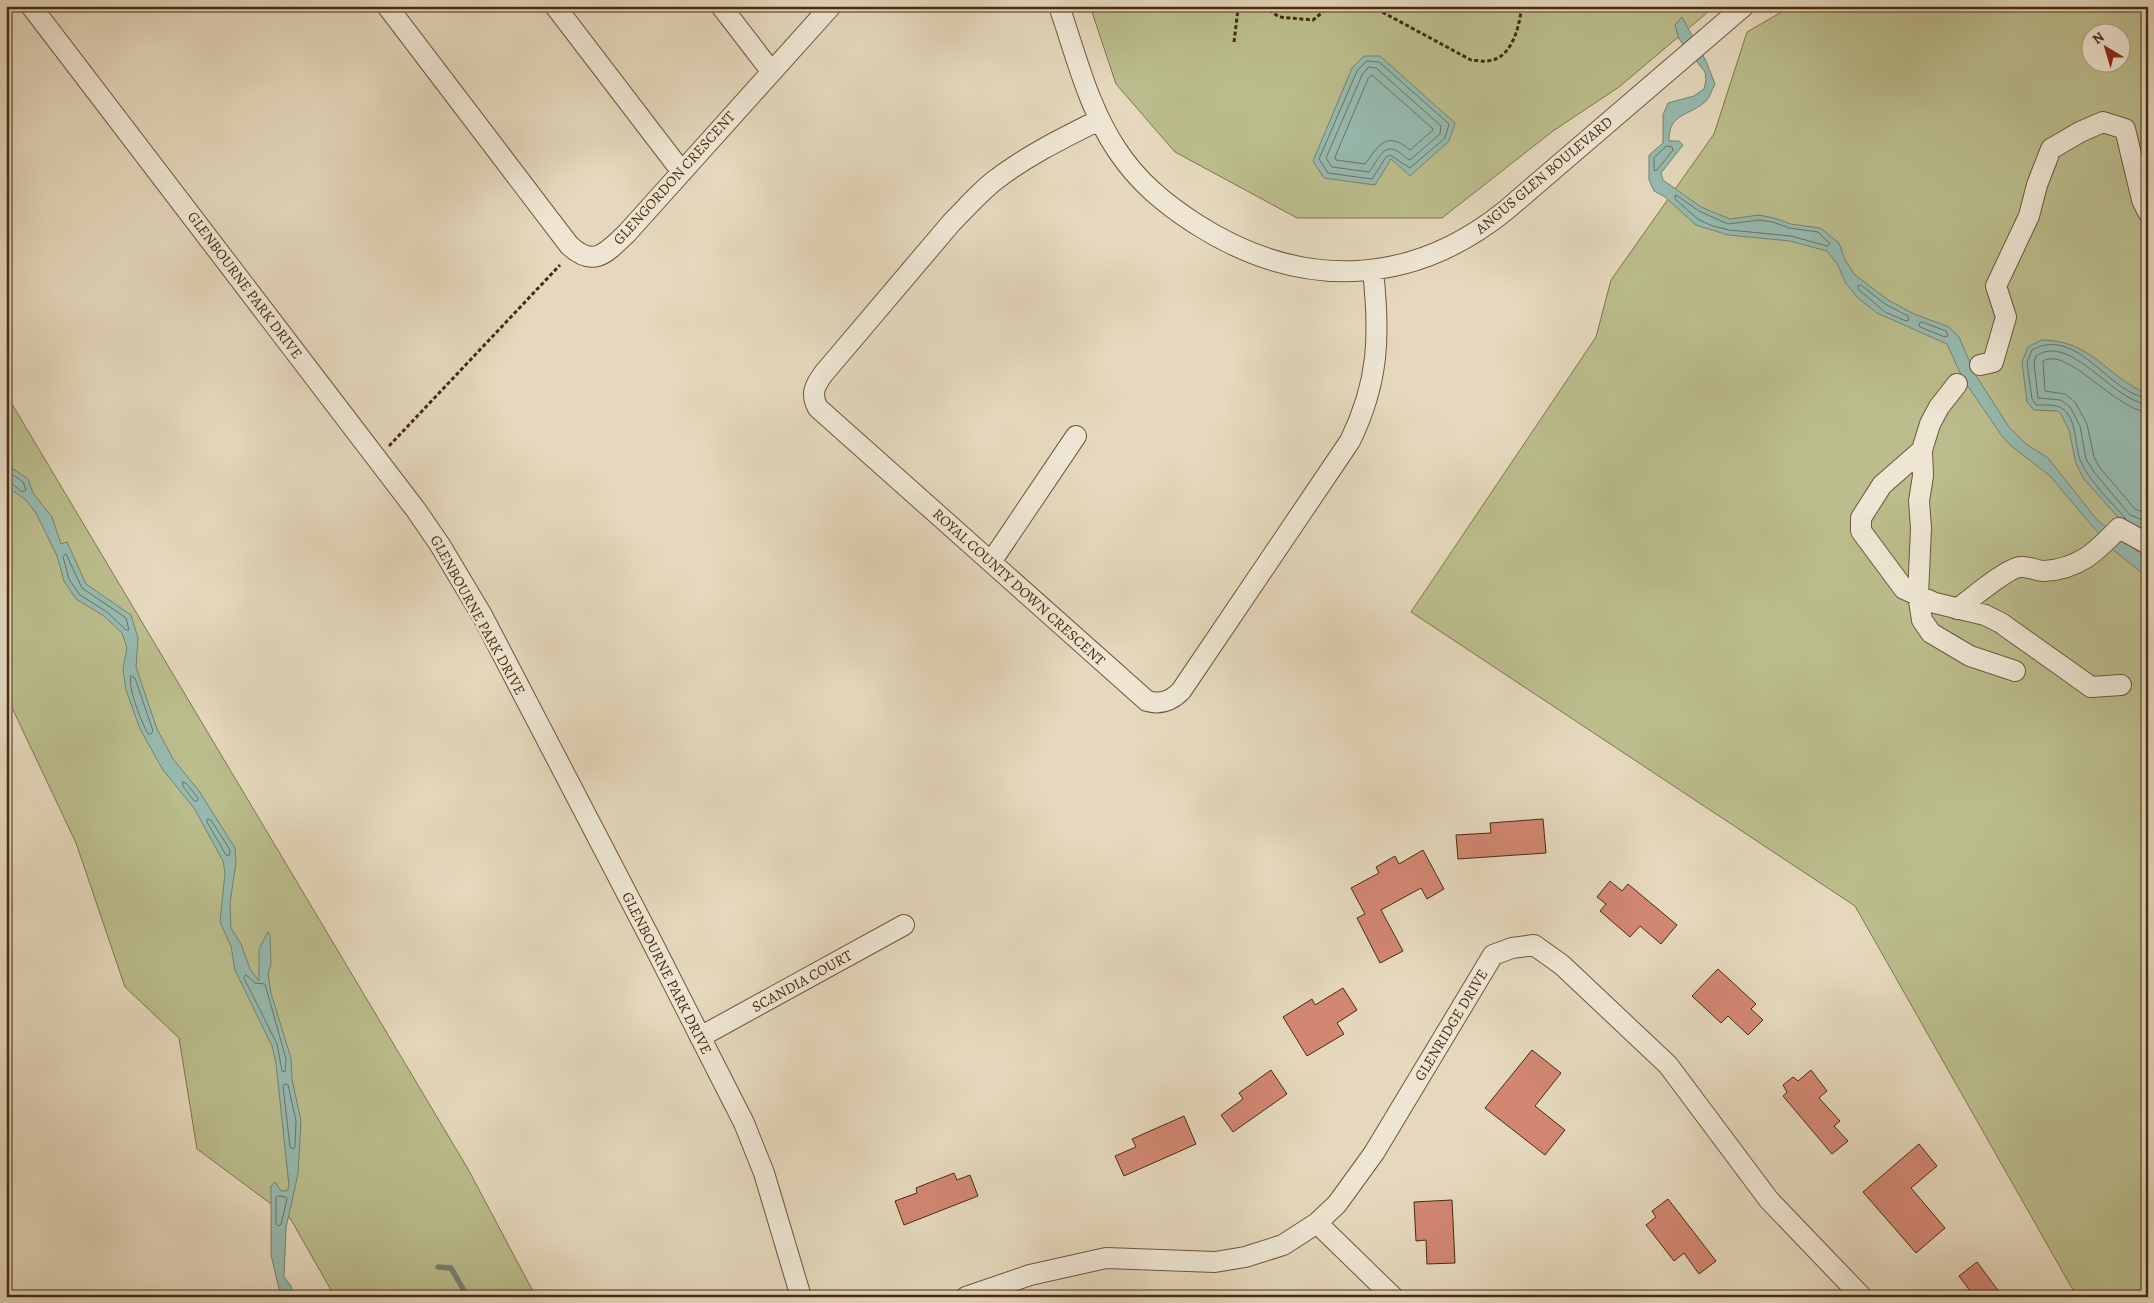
<svg xmlns="http://www.w3.org/2000/svg" width="2154" height="1303" viewBox="0 0 2154 1303" font-family="Alegreya,serif">
  <rect width="100%" height="100%" fill="#e5d8bc"/>
  <filter id="stains"><feTurbulence type="fractalNoise" baseFrequency=".004" numOctaves="4"/><feColorMatrix values="0 0 0 0 .2 0 0 0 0 .09 0 0 0 0 .02 0 0 0 .5 -.17"/></filter>
  <radialGradient id="worn" r=".72"><stop offset=".6" stop-color="#630" stop-opacity="0"/><stop offset="1" stop-color="#630" stop-opacity=".3"/></radialGradient>
  <!-- green -->
  <path fill="#bbbd8c" stroke="#82744e" fill-rule="evenodd" d="M1090,6H1715L1619,87L1553,131L1442,218H1297L1175,152L1116,84Z
    M1792,6H2148V1297H2077L1855,906L1411,612L1596,337L1611,280L1714,134L1747,32ZM2092,32H2122V62H2092Z
    M6,394L468,1169L536,1297H335L290,1218L197,1149L179,1038L125,987L76,843L6,695Z"/>
  <!-- water -->
  <path fill="#96baaf" stroke="#77816f" d="M1682,17L1706,61L1715,84C1712,89 1710,97 1706,101C1690,116 1668,113 1669,141H1679L1683,145L1661,173L1663,180L1701,207L1730,219L1759,215L1774,218L1791,224L1820,228L1839,243L1845,260L1855,275L1888,300L1914,314L1949,327L1959,337L1975,374L2009,427L2026,444L2048,458L2098,521L2137,551L2148,554V578L2111,548L2050,476L2010,445L2002,436L1963,379L1947,344L1877,313L1858,298L1845,282L1838,265L1827,251L1790,241L1728,235L1696,225L1665,197L1654,191L1649,180V155L1663,143V115L1668,103L1694,96L1704,89L1706,80L1705,72L1679,39L1675,25Z
    M1364,56H1380L1455,123L1449,141L1410,176L1391,159L1375,185L1324,178L1313,161L1352,68Z
    M2041,340C2092,340 2106,377 2148,394V535L2124,524L2084,479L2076,464L2069,430L2061,414L2058,411L2034,410L2027,402L2022,362L2028,347Z
    M6,464L28,479L33,493L52,517L61,544L67,542L86,584L131,615L138,638L136,667L157,729L173,759L199,791L235,848L236,863L230,903L231,928L241,944L250,969L259,981V949L268,932L270,936L271,965L268,973L271,993L291,1058L292,1079L301,1121L298,1174L286,1228L284,1277L291,1286L294,1297H281L271,1255V1186L275,1182L281,1191H287L289,1186L276,1063L272,1046L235,970L231,946L220,922L225,873L223,861L194,808L163,770L140,729L126,690L123,669L127,648L122,633L104,616L76,599L64,581L57,556L36,513L26,500L6,486Z"/>
  <g fill="none" stroke-linecap="round" stroke-linejoin="round">
    <!-- shore -->
    <path stroke="#6f7260" stroke-width="1" d="M1367,61L1379,62L1449,124L1445,138L1410,168L1390,155L1386,157L1372,179L1328,173L1319,159L1357,71Z
      M1369,67L1376,68L1441,126L1440,134L1410,160C1405,158 1402,153 1397,151C1383,142 1376,164 1369,172L1332,167L1326,158L1362,75Z
      M1372,75L1432,128L1433,130L1410,150C1407,148 1404,145 1400,143C1382,134 1374,153 1365,164L1336,160L1335,157L1368,79Z
      M1667,146L1672,147L1673,150L1657,170L1654,171V158Z
      M1676,195L1699,211L1728,224L1759,220L1773,222L1789,228L1818,232L1830,244L1827,246L1791,236L1729,230L1713,226L1699,220L1675,199Z
      M1861,285L1885,304L1908,316L1909,320L1906,321L1885,312L1858,289V286Z
      M1922,322L1946,331L1948,336L1945,337L1920,327L1919,324Z
      M2148,404C2114,403 2071,332 2036,356L2034,363L2038,398L2061,400L2070,407L2080,426L2086,459L2094,472L2130,515L2148,522
      M2148,412C2116,411 2068,346 2043,361L2045,391L2065,394L2075,402L2087,424L2094,457L2100,468L2135,509L2148,514
      M6,470L23,482L26,490L22,492L11,483L6,482
      M2126,519C2111,502 2092,484 2082,464C2073,447 2079,422 2063,409C2057,404 2044,405 2036,405L2032,399L2027,363L2032,350C2078,325 2108,394 2148,398
      M66,554L82,588L126,618L129,630H126L107,612L80,595L69,579L63,557Z
      M131,676L135,678L153,731L151,734H148C142,723 127,687 131,676Z
      M183,782L186,783L198,798L197,801H194L183,786Z
      M208,819L211,820L230,850L229,856L226,855L207,822Z
      M246,975L255,983L265,984L286,1059L285,1072L282,1071L277,1044L244,978Z
      M286,1084L288,1085L296,1121L295,1147L293,1149L290,1147L283,1086Z
      M279,1196L286,1197L287,1199L281,1224L279,1226L276,1224V1198Z"/>
    <!-- stream -->
    <path stroke="#77816f" stroke-width="5.5" d="M438,1267L451,1268L466,1294L470,1297"/>
  </g>
  <!-- building -->
  <path fill="#d28773" stroke="#482b10" d="M1543,819L1546,853L1458,859L1456,835L1491,833L1490,823Z
    M1423,850L1444,889L1427,899L1421,888L1381,910L1403,951L1380,963L1357,918L1365,914L1351,888L1379,873L1376,867L1395,856L1399,864Z
    M1610,881L1622,891L1628,884L1677,925L1661,944L1640,926L1630,937L1600,911L1606,904L1597,897Z
    M1718,969L1756,1004L1751,1009L1763,1020L1748,1035L1728,1016L1721,1023L1692,996Z
    M1343,988L1357,1010L1337,1023L1344,1034L1307,1056L1283,1017L1312,999L1315,1005Z
    M1532,1050L1561,1073L1535,1106L1565,1130L1545,1155L1485,1108Z
    M1271,1070L1287,1094L1233,1132L1221,1115L1243,1099L1239,1093Z
    M1811,1070L1827,1091L1819,1098L1840,1121L1834,1126L1848,1141L1832,1154L1783,1096L1787,1092L1783,1085L1793,1077L1798,1081Z
    M1184,1116L1196,1144L1124,1176L1115,1156L1136,1147L1132,1139Z
    M1919,1144L1937,1166L1911,1188L1945,1228L1916,1253L1863,1192Z
    M954,1173L957,1180L970,1175L978,1196L904,1225L895,1201L917,1193L916,1188Z
    M1668,1199L1716,1261L1699,1274L1684,1253L1674,1261L1646,1225L1656,1217L1652,1211Z
    M1452,1200L1455,1263L1427,1264L1426,1240L1416,1241L1414,1202Z
    M1977,1262L2003,1297H1970L1973,1295L1959,1276Z"/>
  <g fill="none" stroke-linecap="round" stroke-linejoin="round">
    <defs>
      <path id="minor" d="M31,6L416,510L440,545L483,617L650,938L744,1123L764,1173L801,1297
        M387,6L569,245C594,269 607,252 627,233L831,6
        M555,6L682,172
        M721,6L771,71
        M1059,6C1076,55 1088,107 1117,150C1138,182 1165,204 1196,224C1299,290 1409,288 1505,211L1744,6
        M1099,120C1063,138 1026,156 994,181C979,193 966,208 952,222L824,373C815,385 810,394 818,408L1147,701C1161,705 1171,701 1181,691L1350,441C1379,382 1380,335 1373,271
        M1980,365L1993,362L2006,317L1996,286L2029,216L2037,185L2051,149L2080,132L2103,122L2125,129L2142,200L2148,212
        M1957,384L1939,407L1930,424L1922,450L1923,476L1919,501L1921,528L1918,596L1920,607L1922,620L1931,633L1970,656L2015,671
        M1922,450L1882,485L1861,518V531L1904,589L1935,603L1985,615L2001,623L2091,687L2121,685
        M991,562L1076,436
        M1957,609C1970,600 2008,567 2021,567C2029,566 2036,571 2044,571C2079,569 2096,552 2119,528L2148,544
        M700,1037L904,925
        M1317,1223L1393,1297
        M966,1297L1030,1275L1106,1258L1215,1262L1245,1257L1283,1245L1317,1223L1337,1204L1374,1153L1493,955L1512,948L1534,945L1562,965L1668,1065L1769,1200L1862,1297"/>
    </defs>
    <!-- minor casing -->
    <use href="#minor" stroke="#6f563b" stroke-width="22"/>
    <!-- path -->
    <path stroke="#482b10" stroke-width="3" stroke-dasharray="4 2.5" stroke-linecap="butt" d="M1264,6L1279,17L1313,20L1330,6
      M1371,6L1471,60C1476,60 1482,62 1488,61C1513,58 1519,26 1522,6
      M1234,42L1238,9L1241,6
      M389,446L560,265"/>
    <!-- minor -->
    <use href="#minor" stroke="#eee6d3" stroke-width="20"/>
  </g>
  <g text-anchor="middle" stroke-width="5" stroke-linejoin="round" paint-order="stroke">
    <!-- street labels -->
    <g font-size="15" fill="#482b10" stroke="#eee6d3">
      <text transform="translate(1544 175) rotate(-40)" y="5">ANGUS GLEN BOULEVARD</text>
      <text transform="translate(674 178) rotate(-48)" y="5">GLENGORDON CRESCENT</text>
      <text transform="translate(245 285) rotate(53)" y="5">GLENBOURNE PARK DRIVE</text>
      <text transform="translate(1019 587) rotate(42)" y="5">ROYAL COUNTY DOWN CRESCENT</text>
      <text transform="translate(478 615) rotate(61)" y="5">GLENBOURNE PARK DRIVE</text>
      <text transform="translate(667 973) rotate(63)" y="5">GLENBOURNE PARK DRIVE</text>
      <text transform="translate(802 981) rotate(-29)" y="5">SCANDIA COURT</text>
      <text transform="translate(1451 1025) rotate(-59)" y="5">GLENRIDGE DRIVE</text>
    </g>
  </g>
  <!-- margin -->
  <rect width="2154" height="1303" fill="none" stroke="#e5d8bc" stroke-width="25"/>
  <rect x="8" y="8" width="2139" height="1288" fill="none" stroke="#482b10" stroke-width="2.5"/>
  <rect x="12" y="12" width="2129" height="1278" fill="none" stroke="#482b10"/>
  <!-- north arrow -->
  <g transform="translate(2106 48) rotate(322)"><circle r="24" fill="#eee6d3" stroke="#ac9b85"/>
  <path d="M0-4L9 19L0 12L-9 19Z" fill="#8f2418"/>
  <text y="-8" font-size="14" font-weight="bold" text-anchor="middle" fill="#482b10">N</text>
  </g>
  <rect width="100%" height="100%" filter="url(#stains)"/>
  <rect width="100%" height="100%" fill="url(#worn)"/>
</svg>
